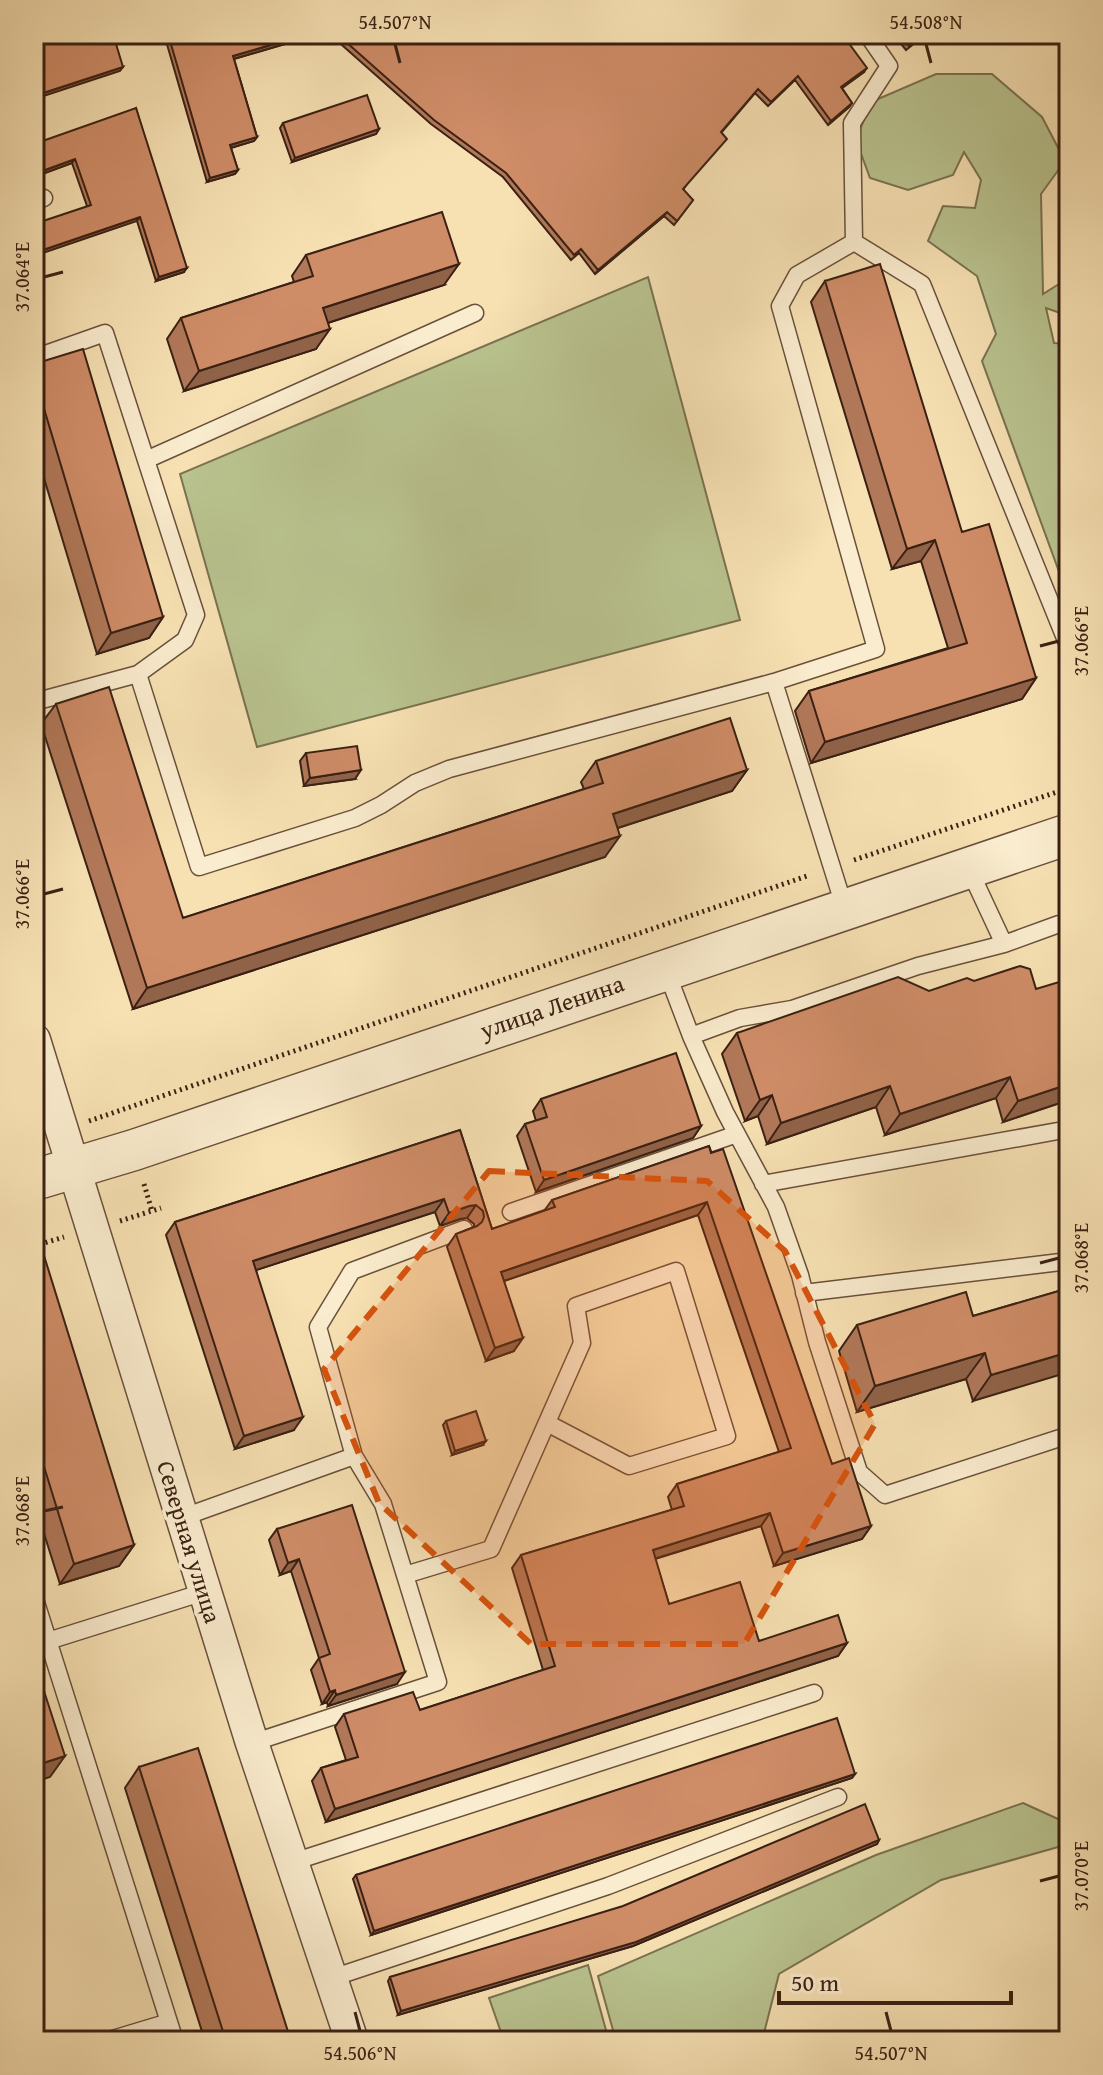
<svg xmlns="http://www.w3.org/2000/svg" width="1103" height="2075" viewBox="0 0 1103 2075" font-family="'Gentium Book Plus',serif">
  <rect width="100%" height="100%" fill="#f7e1b3"/>
  <filter id="stains"><feTurbulence type="fractalNoise" baseFrequency=".0025" numOctaves="4"/><feColorMatrix values="0 0 0 0 .2 0 0 0 0 .09 0 0 0 0 .02 0 0 0 .5 -.17"/></filter>
  <radialGradient id="worn" r=".72"><stop offset=".6" stop-color="#630" stop-opacity="0"/><stop offset="1" stop-color="#630" stop-opacity=".3"/></radialGradient>
  <!-- green -->
  <path fill="#b9c38f" stroke="#7a7251" stroke-width="2" d="M936,74H992L1042,117L1065,161L1041,194L1043,294L1059,284L1063,262L1069,261V316L1046,308L1054,343L1069,344V599L982,361L996,334L977,276L928,241L943,206L975,208L981,180L964,152L953,175L908,190L870,178L856,140L871,102Z
    M648,277L740,620L257,747L180,474Z
    M1023,1803L1069,1824V1844L941,1880L779,1974L762,2041H616L598,1976L876,1855Z
    M588,1965L609,2041H496L503,2038L489,1998Z"/>
  <g fill="none" stroke-linecap="round" stroke-linejoin="round">
    <defs>
      <path id="service" d="M34,201L44,198
        M854,242L852,123L889,66L867,34
        M34,358L105,333L196,615L185,640L138,674L34,702
        M146,460L475,313
        M138,674L199,867L355,818L381,805L415,783L449,769L774,682L876,649L780,306L797,275L854,242L922,284L1069,648
        M774,682L845,909
        M969,869L1004,944
        M666,970L691,1036L725,1112L776,1207L800,1275L817,1342L859,1472L885,1495L1069,1435
        M691,1036L740,1018L792,1009L918,966L1004,944L1059,924
        M763,1184L1069,1129
        M511,1212L737,1134
        M804,1293L1069,1261
        M181,1518L354,1456
        M405,1575L491,1549L582,1343L576,1306L676,1271L727,1436L629,1466L547,1423
        M34,1596L175,2041
        M48,1641L204,1592
        M252,1743L438,1682L383,1504L354,1456L318,1327L352,1271L464,1229
        M293,1862L814,1693
        M332,1978L608,1886L838,1797
        M106,2041L169,2022"/>
      <path id="minor" d="M34,1040L252,1743L352,2041"/>
      <path id="tertiary" d="M34,1180L134,1150L1069,834"/>
    </defs>
    <!-- service casing -->
    <use href="#service" stroke="#69503b" stroke-width="19"/>
    <!-- minor casing -->
    <use href="#minor" stroke="#69503b" stroke-width="35"/>
    <!-- tertiary casing -->
    <use href="#tertiary" stroke="#69503b" stroke-width="43"/>
    <!-- path -->
    <path stroke="#3a2013" stroke-width="5" stroke-dasharray="2 4" stroke-linecap="butt" d="M854,860L1069,788
      M89,1121L810,875
      M144,1184L152,1211
      M120,1221L161,1208
      M34,1246L64,1237"/>
    <!-- service -->
    <use href="#service" stroke="#faecce" stroke-width="16"/>
    <!-- minor -->
    <use href="#minor" stroke="#faecce" stroke-width="32"/>
    <!-- tertiary -->
    <use href="#tertiary" stroke="#faecce" stroke-width="40"/>
  </g>
  <!-- wall -->
  <path fill="#b17859" stroke="#3a2013" stroke-width="2" d="M164,34H319L234,59L257,137L254,141L231,148L238,170L235,174L207,182Z
    M336,34H842L864,72L842,88L852,103L849,107L828,125L795,80L768,106L755,93L721,133L683,190L693,200L674,225L664,216L595,274L579,253L571,260L503,177L431,124L334,38Z
    M893,34H926L906,50Z
    M136,108L184,272L156,281L137,221L87,206L72,163L34,177Z
    M283,123L379,129L376,134L292,162L280,128Z
    M306,255L444,285L328,323L316,349L184,391L167,339L181,318L294,282L292,276Z
    M825,281L962,532L1036,678L1022,699L811,763L795,711L809,691L948,648L921,561L892,569L811,302Z
    M34,364L163,617L149,638L97,654L34,445Z
    M56,704L183,918L584,789L581,782L596,761L747,770L732,791L618,828L605,857L133,1009L41,724Z
    M306,753L355,779L304,786L300,761Z
    M929,991L1069,1100L1003,1122L996,1098L885,1135L876,1107L767,1144L758,1116L745,1121L722,1054L737,1033Z
    M541,1099L701,1126L693,1138L536,1192L517,1136L525,1124L536,1121L533,1111Z
    M460,1130L492,1229L544,1211L552,1200L709,1146L832,1464L871,1526L862,1539L774,1566L761,1526L655,1559L669,1604L759,1641L847,1643L838,1656L326,1822L312,1781L321,1768L346,1760L335,1727L344,1714L420,1710L543,1670L512,1568L521,1555L672,1510L668,1497L677,1484L779,1452L698,1215L504,1281L514,1351L486,1361L447,1247L456,1234L474,1227V1224L467,1218L460,1219L440,1226L435,1212L256,1270L294,1430L235,1449L166,1235L175,1222Z
    M34,1248L134,1545L119,1566L60,1584L34,1502Z
    M1069,1288L973,1401L966,1379L857,1412L839,1351L857,1325L973,1316Z
    M446,1421L483,1445L452,1455L443,1425Z
    M277,1529L397,1684L328,1706L327,1702L322,1704L311,1670L319,1658L291,1571L280,1575L269,1540Z
    M139,1767L291,2041H205L125,1788Z
    M855,1774L852,1778L371,1935L353,1879L356,1875Z
    M879,1840L877,1844L633,1946L398,2015L388,1981L390,1977Z"/>
  <!-- shaded-wall -->
  <path fill="#906248" stroke="#3a2013" stroke-width="2" d="M308,34H319L230,60L233,56Z
    M123,67L120,71L34,99V96Z
    M867,68L864,72L838,91L841,87Z
    M852,103L849,107L828,125L831,121Z
    M379,129L376,134L292,162L295,158Z
    M257,137L254,141L227,149L230,145Z
    M75,159L72,163L34,177V174Z
    M238,170L235,174L207,182L210,178Z
    M667,212L664,216L595,274L598,270Z
    M140,217L137,221L34,256V253Z
    M459,264L444,285L309,329L323,308Z
    M187,268L184,272L156,281L159,277Z
    M330,329L316,349L184,391L199,371Z
    M935,540L921,561L892,569L907,549Z
    M163,617L149,638L97,654L111,633Z
    M1036,678L1022,699L811,763L825,742Z
    M361,770L355,779L304,786L310,778Z
    M747,770L732,791L599,834L613,814Z
    M620,836L605,857L133,1009L147,988Z
    M1010,1077L996,1098L885,1135L900,1114Z
    M1069,1084V1100L1003,1122L1018,1101Z
    M890,1086L876,1107L767,1144L781,1123Z
    M772,1095L758,1116L745,1121L760,1100Z
    M701,1126L693,1138L536,1192L544,1180Z
    M444,1199L435,1212L244,1274L253,1261Z
    M707,1202L698,1215L492,1285L501,1272Z
    M476,1205L467,1218L460,1219L440,1226L449,1213L469,1206Z
    M523,1338L514,1351L486,1361L495,1348Z
    M1069,1352V1372L973,1401L991,1375Z
    M985,1353L966,1379L857,1412L875,1386Z
    M303,1417L294,1430L235,1449L244,1436Z
    M486,1441L483,1445L452,1455L455,1451Z
    M770,1513L761,1526L644,1562L653,1550Z
    M871,1526L862,1539L774,1566L783,1553Z
    M134,1545L119,1566L60,1584L74,1564Z
    M299,1559L291,1571L280,1575L288,1563Z
    M847,1643L838,1656L326,1822L335,1809Z
    M405,1672L397,1684L328,1706L336,1695Z
    M335,1690L327,1702L322,1704L330,1692Z
    M65,1756L50,1777L34,1782V1766Z
    M855,1774L852,1778L371,1935L374,1931Z
    M879,1840L877,1844L633,1946L398,2015L401,2011Z"/>
  <!-- building -->
  <path fill="#ce8c67" stroke="#3a2013" stroke-width="2" d="M34,34H113L123,67L34,96Z
    M168,34H308L233,56L257,137L230,145L238,170L210,178Z
    M337,34H842L867,68L841,87L852,103L831,121L798,76L771,102L758,89L721,132L727,139L683,189L693,200L677,221L667,212L598,270L581,249L574,255L506,173L434,120Z
    M899,34H924L909,46Z
    M367,95L379,129L295,158L283,123Z
    M136,108L187,268L159,277L140,217L34,253V224L91,205L75,159L34,174V144Z
    M442,212L459,264L323,308L330,329L199,371L181,318L313,276L306,255Z
    M880,264L962,532L989,524L1036,678L825,742L809,691L967,643L935,540L907,549L825,281Z
    M83,349L163,617L111,633L34,375V364Z
    M109,687L183,918L603,783L596,761L730,718L747,770L613,814L620,836L147,988L56,704Z
    M357,746L361,770L310,778L306,753Z
    M1020,966L1030,969L1036,989L1069,979V1084L1018,1101L1010,1077L900,1114L890,1086L781,1123L772,1095L760,1100L737,1033L898,977L929,991L967,978L974,981Z
    M676,1053L701,1126L544,1180L525,1124L547,1117L541,1099Z
    M460,1130L492,1229L555,1207L552,1200L709,1146L711,1153L723,1149L832,1464L849,1458L871,1526L783,1553L770,1513L653,1550L669,1604L740,1582L759,1641L838,1615L847,1643L335,1809L321,1768L358,1757L344,1714L413,1692L420,1710L555,1666L521,1555L684,1506L677,1484L791,1448L707,1202L501,1272L523,1338L495,1348L456,1234L477,1226L482,1222L484,1217L483,1211L476,1205L469,1206L449,1213L444,1199L253,1261L303,1417L244,1436L175,1222Z
    M41,1246L134,1545L74,1564L34,1434V1248Z
    M1069,1288V1352L991,1375L985,1353L875,1386L857,1325L966,1292L973,1316Z
    M476,1411L486,1441L455,1451L446,1421Z
    M352,1505L405,1672L336,1695L335,1690L330,1692L319,1658L330,1654L299,1559L288,1563L277,1529Z
    M34,1660L65,1756L34,1766Z
    M837,1718L855,1774L374,1931L356,1875Z
    M198,1748L291,2041H226L139,1767Z
    M865,1804L879,1840L636,1942L401,2011L390,1977L623,1906Z"/>
  <!-- marked area -->
  <path fill="#d7530d" fill-opacity="0.2" stroke="#d7530d" stroke-width="6" stroke-dasharray="16 10" stroke-linejoin="round" d="M489,1171L707,1181L785,1251L875,1424L744,1644H531L379,1503L324,1369Z"/>
  <!-- ticks -->
  <path fill="none" stroke="#3a2013" stroke-width="3" d="M395,44L400,63M926,44L931,63M44,277L63,272M1040,646L1059,641M44,894L63,889M1040,1263L1059,1258M44,1511L63,1507M1040,1881L1059,1876M355,2012L360,2031M886,2012L891,2031"/>
  <g text-anchor="middle" stroke-width="7" stroke-linejoin="round" paint-order="stroke">
    <!-- street labels -->
    <g font-size="24" fill="#3a2013" stroke="#faecce">
      <text transform="translate(552 1007) rotate(-19)" y="8">улица Ленина</text>
      <text transform="translate(189 1542) rotate(73)" y="8">Северная улица</text>
    </g>
  </g>
  <!-- margin -->
  <rect width="1103" height="2075" fill="none" stroke="#f7e1b3" stroke-width="88"/>
  <!-- scale -->
  <path d="M779 1991v12h232v-12" fill="none" stroke="#3a2013" stroke-width="4"/>
  <text x="791" y="1991" font-size="24" fill="#3a2013" stroke="#faecce" stroke-width="6" paint-order="stroke">50 m</text>
  <rect x="44" y="44" width="1015" height="1987" fill="none" stroke="#3a2013" stroke-width="3"/>
  <g font-size="20" text-anchor="middle" fill="#3a2013">
    <text x="395" y="29">54.507°N</text>
    <text x="926" y="29">54.508°N</text>
    <text transform="translate(22 277) rotate(-90)" y="7">37.064°E</text>
    <text transform="translate(1081 641) rotate(-90)" y="7">37.066°E</text>
    <text transform="translate(22 894) rotate(-90)" y="7">37.066°E</text>
    <text transform="translate(1081 1258) rotate(-90)" y="7">37.068°E</text>
    <text transform="translate(22 1511) rotate(-90)" y="7">37.068°E</text>
    <text transform="translate(1081 1876) rotate(-90)" y="7">37.070°E</text>
    <text x="360" y="2060">54.506°N</text>
    <text x="891" y="2060">54.507°N</text>
  </g>
  <rect width="100%" height="100%" filter="url(#stains)"/>
  <rect width="100%" height="100%" fill="url(#worn)"/>
</svg>
